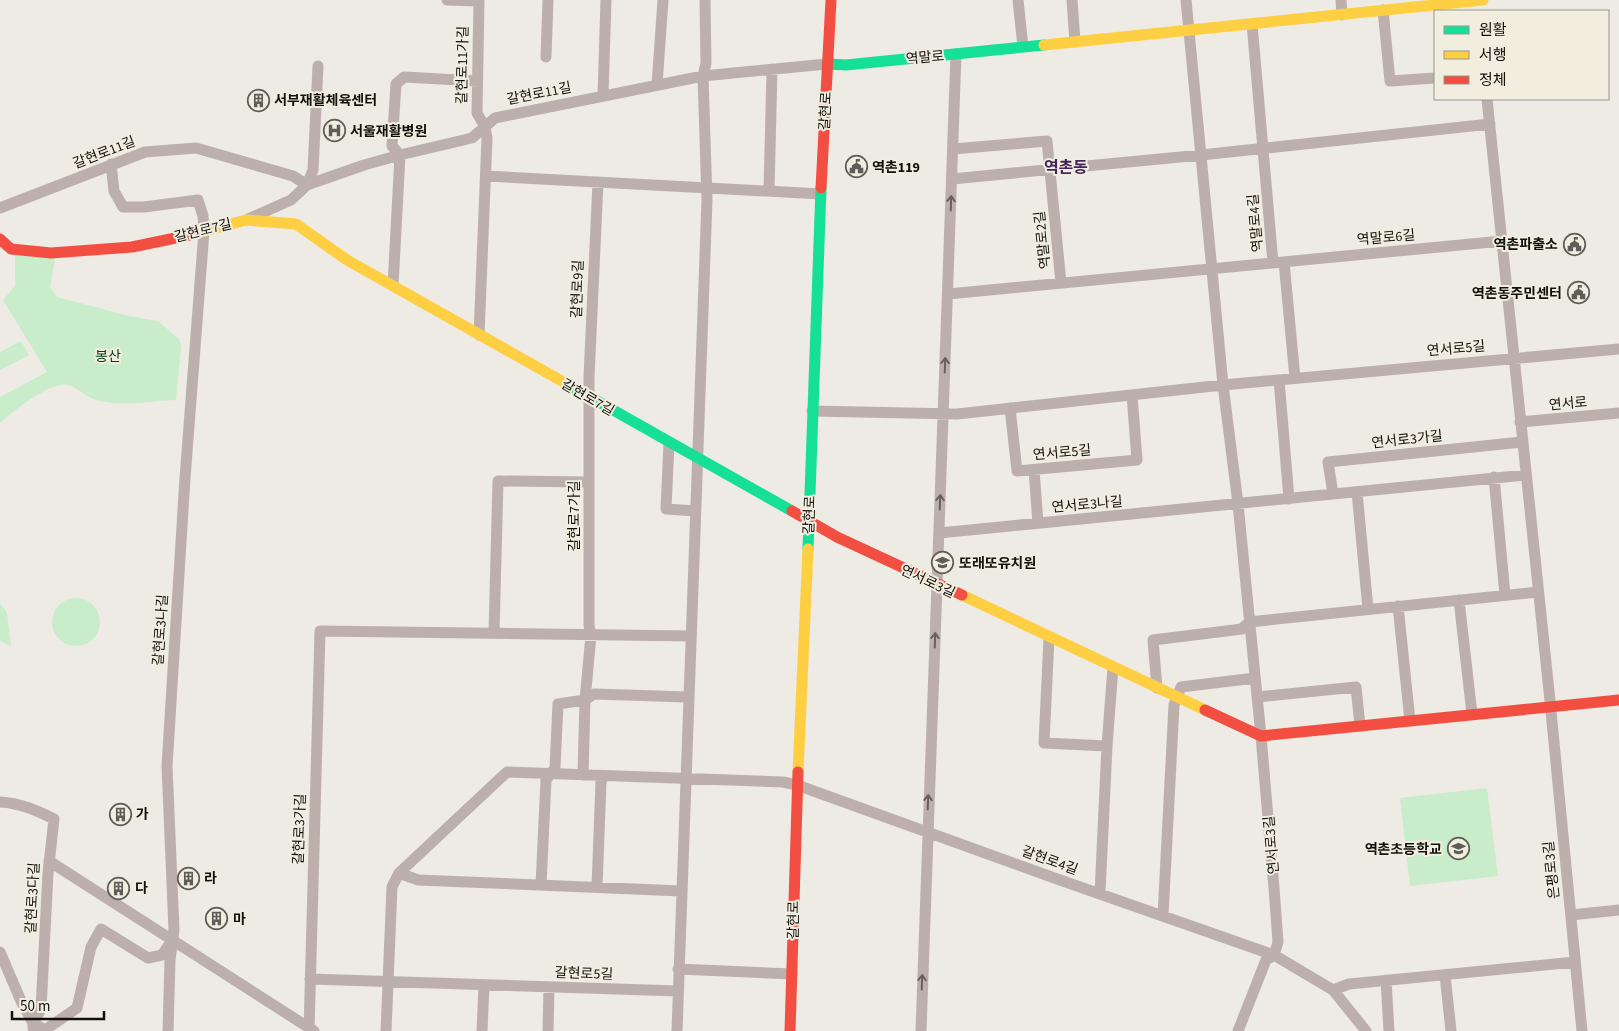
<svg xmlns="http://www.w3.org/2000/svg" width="1619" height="1031" viewBox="0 0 1619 1031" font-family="'Source Sans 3','Noto Sans KR',sans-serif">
  <rect width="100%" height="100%" fill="#edebe3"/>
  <!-- green -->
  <path fill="#c9ecca" d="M15,254L55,258L50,287L57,297L129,316L158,321L179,339L181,346L176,400C151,401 120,407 96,400C86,397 78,388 69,385C51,380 12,412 0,423V397L47,372L3,300L15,286Z
    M21,341L29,355L0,370V352Z
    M52 622a24 24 0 1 1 48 0a24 24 0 1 1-48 0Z
    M0,603L7,613L11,646L0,641Z
    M1487,788L1498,876L1410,886L1400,798Z"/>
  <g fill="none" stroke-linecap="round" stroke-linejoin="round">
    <!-- street -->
    <path stroke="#bdb0ac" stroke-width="11" d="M447,0L479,1
      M479,0L477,113L485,127L487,138L479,335
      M1018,0L1023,47
      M1072,0L1075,42
      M1186,0L1223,385L1238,504L1261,736L1274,888L1278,942L1274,955
      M1341,0L1342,15
      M1383,10L1390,81L1435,78
      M1252,24L1273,263
      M546,57L548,0
      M657,85L663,0
      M603,96L606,0
      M1487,99L1549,691L1582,1031
      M953,149L1047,141L1061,283
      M400,155L392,146L396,84L404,77L477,81
      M111,164L114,191L123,207H144L198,200L203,216L204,231L185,478L167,766L174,930L170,960L168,1031
      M486,176L821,194
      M952,179L1201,155L1490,124
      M307,185L313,170L318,66
      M769,191L772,69
      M0,208L145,152L196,148L293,176L307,185
      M246,220L291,200L307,185L364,165L400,155L472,138L495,118L703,76L827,64
      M1284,262L1295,378
      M393,286L400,155
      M948,294L1502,241
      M1279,380L1289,499
      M1010,408L1017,471L1137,460L1132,395
      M812,411L957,414L1223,385L1619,349
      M1520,422L1619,413
      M669,443L666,509L695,511
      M1034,470L1038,523
      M1494,477L1505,595
      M1357,492L1368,609
      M1333,494L1328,462L1522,442
      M939,533L1526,475
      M1459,600L1472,714
      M1398,606L1410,721
      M494,633L498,481L589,482
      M1049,638L1044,743L1107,746
      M1157,688L1153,640L1242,629L1249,622L1538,592
      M1257,697L1356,687L1360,726
      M583,775L585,700L591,635L589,625V377L598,182
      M0,802C20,803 36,810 54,819L48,873L41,1009L33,1023L45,1030L77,1008L91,947L101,929L148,958L162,955L171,942
      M49,861L314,1031
      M399,873L418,880L681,891
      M541,885L546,780L555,768L558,704L585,700L594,694L688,697
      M597,887L601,782L603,776
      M1100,893L1107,746L1113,667
      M1571,915L1619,910
      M1163,916L1174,705L1181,687L1255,678
      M0,952L21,1001L33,1023V1028
      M678,969L792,974
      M1445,975L1451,1031
      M310,979L678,991
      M1386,980L1389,1031
      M1333,990L1349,984L1575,962
      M309,1031L320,631L690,636
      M386,1031L392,887L399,873L507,772L783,782L797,785L1060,880L1274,955L1333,990L1366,1031
      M482,1031L484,985
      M548,1031L549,987
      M677,1031L707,200L703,76L706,63L705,0
      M921,1031L956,54
      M1238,1031L1266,960L1274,955"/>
    <!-- fast -->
    <path stroke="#16e098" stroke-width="11" d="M827,64L846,65L1044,45
      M567,384L792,511
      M808,549L821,188"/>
    <!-- slow -->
    <path stroke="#ffcf43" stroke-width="11" d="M1044,45L1483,0
      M190,235L246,220L296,224L347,260L567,384
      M962,595L1205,710
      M798,772L808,549"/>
    <!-- jam -->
    <path stroke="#f24e42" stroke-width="11" d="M821,188L831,0
      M0,239L11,249L51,253L132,247L190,235
      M792,511L837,537L962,595
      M1205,710L1261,736L1619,700
      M790,1031L798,772"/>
  </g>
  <!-- one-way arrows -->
  <defs><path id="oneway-shaft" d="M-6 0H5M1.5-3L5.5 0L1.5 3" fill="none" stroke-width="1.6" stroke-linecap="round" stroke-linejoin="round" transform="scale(1.25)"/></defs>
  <g stroke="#68605c">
    <use href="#oneway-shaft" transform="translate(951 203) rotate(-88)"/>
    <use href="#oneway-shaft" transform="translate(945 365) rotate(-88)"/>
    <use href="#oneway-shaft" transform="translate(940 502) rotate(-88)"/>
    <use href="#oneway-shaft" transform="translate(935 640) rotate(-88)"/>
    <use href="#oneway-shaft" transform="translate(928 802) rotate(-88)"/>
    <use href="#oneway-shaft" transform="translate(922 982) rotate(-88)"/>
  </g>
  <!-- icons -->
  <defs>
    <symbol id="building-ring" viewBox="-11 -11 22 22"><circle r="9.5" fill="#f1eddf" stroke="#5f5d57" stroke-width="1.5"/><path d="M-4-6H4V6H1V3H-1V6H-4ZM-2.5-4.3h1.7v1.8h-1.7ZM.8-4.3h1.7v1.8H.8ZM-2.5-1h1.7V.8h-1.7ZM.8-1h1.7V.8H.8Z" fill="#5f5d57"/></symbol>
    <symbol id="hospital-ring" viewBox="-11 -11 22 22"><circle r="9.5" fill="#f1eddf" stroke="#5f5d57" stroke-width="1.5"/><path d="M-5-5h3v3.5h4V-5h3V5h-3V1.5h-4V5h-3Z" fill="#5f5d57"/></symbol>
    <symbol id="civic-ring" viewBox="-11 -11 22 22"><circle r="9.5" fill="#f1eddf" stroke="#5f5d57" stroke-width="1.5"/><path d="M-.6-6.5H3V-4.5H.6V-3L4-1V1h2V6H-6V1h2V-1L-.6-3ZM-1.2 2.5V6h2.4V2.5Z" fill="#5f5d57"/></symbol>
    <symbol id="school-ring" viewBox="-11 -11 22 22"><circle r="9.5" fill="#f1eddf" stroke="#5f5d57" stroke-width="1.5"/><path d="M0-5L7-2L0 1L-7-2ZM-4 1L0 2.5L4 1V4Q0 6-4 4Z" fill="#5f5d57"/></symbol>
  </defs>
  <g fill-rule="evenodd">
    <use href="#building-ring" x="246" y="88" width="25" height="25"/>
    <use href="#hospital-ring" x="322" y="118" width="25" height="25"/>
    <use href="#civic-ring" x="844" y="154" width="25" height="25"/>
    <use href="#civic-ring" x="1562" y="232" width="25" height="25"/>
    <use href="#civic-ring" x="1566" y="280" width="25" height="25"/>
    <use href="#school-ring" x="930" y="550" width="25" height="25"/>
    <use href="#building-ring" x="108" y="802" width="25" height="25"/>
    <use href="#school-ring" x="1446" y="836" width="25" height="25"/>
    <use href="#building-ring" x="176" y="866" width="25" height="25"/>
    <use href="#building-ring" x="106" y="876" width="25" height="25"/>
    <use href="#building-ring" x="204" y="906" width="25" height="25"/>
  </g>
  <g text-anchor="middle" stroke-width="4" stroke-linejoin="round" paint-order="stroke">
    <!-- street labels -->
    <g font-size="14" fill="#12100c" stroke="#f1eddf">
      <text transform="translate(925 57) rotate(-5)" y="5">역말로</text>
      <text transform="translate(462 65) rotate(-89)" y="5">갈현로11가길</text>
      <text transform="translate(539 93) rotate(-11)" y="5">갈현로11길</text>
      <text transform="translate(825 111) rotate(-87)" y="5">갈현로</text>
      <text transform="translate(104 152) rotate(-21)" y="5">갈현로11길</text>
      <text transform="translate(1255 223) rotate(-95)" y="5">역말로4길</text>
      <text transform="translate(203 230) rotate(-14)" y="5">갈현로7길</text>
      <text transform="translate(1386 237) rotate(-5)" y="5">역말로6길</text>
      <text transform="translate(1042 240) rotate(-96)" y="5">역말로2길</text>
      <text transform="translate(577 289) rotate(-88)" y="5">갈현로9길</text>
      <text transform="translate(1456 348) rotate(-5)" y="5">연서로5길</text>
      <text transform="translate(588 397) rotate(30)" y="5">갈현로7길</text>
      <text transform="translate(1568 403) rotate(-5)" y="5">연서로</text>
      <text transform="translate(1407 439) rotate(-6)" y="5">연서로3가길</text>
      <text transform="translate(1062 452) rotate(-5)" y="5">연서로5길</text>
      <text transform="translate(1087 504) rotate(-5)" y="5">연서로3나길</text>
      <text transform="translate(809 515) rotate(-88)" y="5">갈현로</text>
      <text transform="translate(574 516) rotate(-90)" y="5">갈현로7가길</text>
      <text transform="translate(928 581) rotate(25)" y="5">연서로3길</text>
      <text transform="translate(160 630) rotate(-86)" y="5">갈현로3나길</text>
      <text transform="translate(299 829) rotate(-88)" y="5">갈현로3가길</text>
      <text transform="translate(1271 845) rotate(-95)" y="5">연서로3길</text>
      <text transform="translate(1050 860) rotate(20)" y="5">갈현로4길</text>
      <text transform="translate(1551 870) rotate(-96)" y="5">은평로3길</text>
      <text transform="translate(32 898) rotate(-87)" y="5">갈현로3다길</text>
      <text transform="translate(793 920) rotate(-89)" y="5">갈현로</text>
      <text transform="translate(584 973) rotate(2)" y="5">갈현로5길</text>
    </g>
    <!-- poi labels -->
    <g font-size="14" font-weight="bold" fill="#12100c" stroke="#f1eddf" text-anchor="start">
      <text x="274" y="105">서부재활체육센터</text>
      <text x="350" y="136">서울재활병원</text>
      <text x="872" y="172">역촌119</text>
      <text x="1558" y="249" text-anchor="end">역촌파출소</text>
      <text x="1562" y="298" text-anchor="end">역촌동주민센터</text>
      <text x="959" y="568">또래또유치원</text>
      <text x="136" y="819">가</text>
      <text x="1442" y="854" text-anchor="end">역촌초등학교</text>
      <text x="204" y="883">라</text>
      <text x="135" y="893">다</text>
      <text x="233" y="924">마</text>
    </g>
    <!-- park labels -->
    <g font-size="14" fill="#044219" stroke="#f1eddf">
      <text x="108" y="361">봉산</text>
    </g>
    <!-- quarter labels -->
    <g font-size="16" font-weight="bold" fill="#45245c" stroke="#f1eddf">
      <text x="1066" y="173">역촌동</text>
    </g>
  </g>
  <!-- legend -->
  <rect x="1434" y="10" width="175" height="90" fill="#f1eddf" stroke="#98958b"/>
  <rect x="1444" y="26" width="25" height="8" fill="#16e098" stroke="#98958b"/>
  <text x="1479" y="35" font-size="15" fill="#12100c">원활</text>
  <rect x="1444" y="51" width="25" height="8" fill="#ffcf43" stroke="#98958b"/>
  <text x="1479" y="60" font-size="15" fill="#12100c">서행</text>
  <rect x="1444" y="76" width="25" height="8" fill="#f24e42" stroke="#98958b"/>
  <text x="1479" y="85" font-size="15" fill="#12100c">정체</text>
  <!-- scale -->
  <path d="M12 1011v8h92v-8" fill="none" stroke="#12100c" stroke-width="2.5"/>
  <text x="20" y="1011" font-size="15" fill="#12100c" stroke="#f1eddf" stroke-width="4" paint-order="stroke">50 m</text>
</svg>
